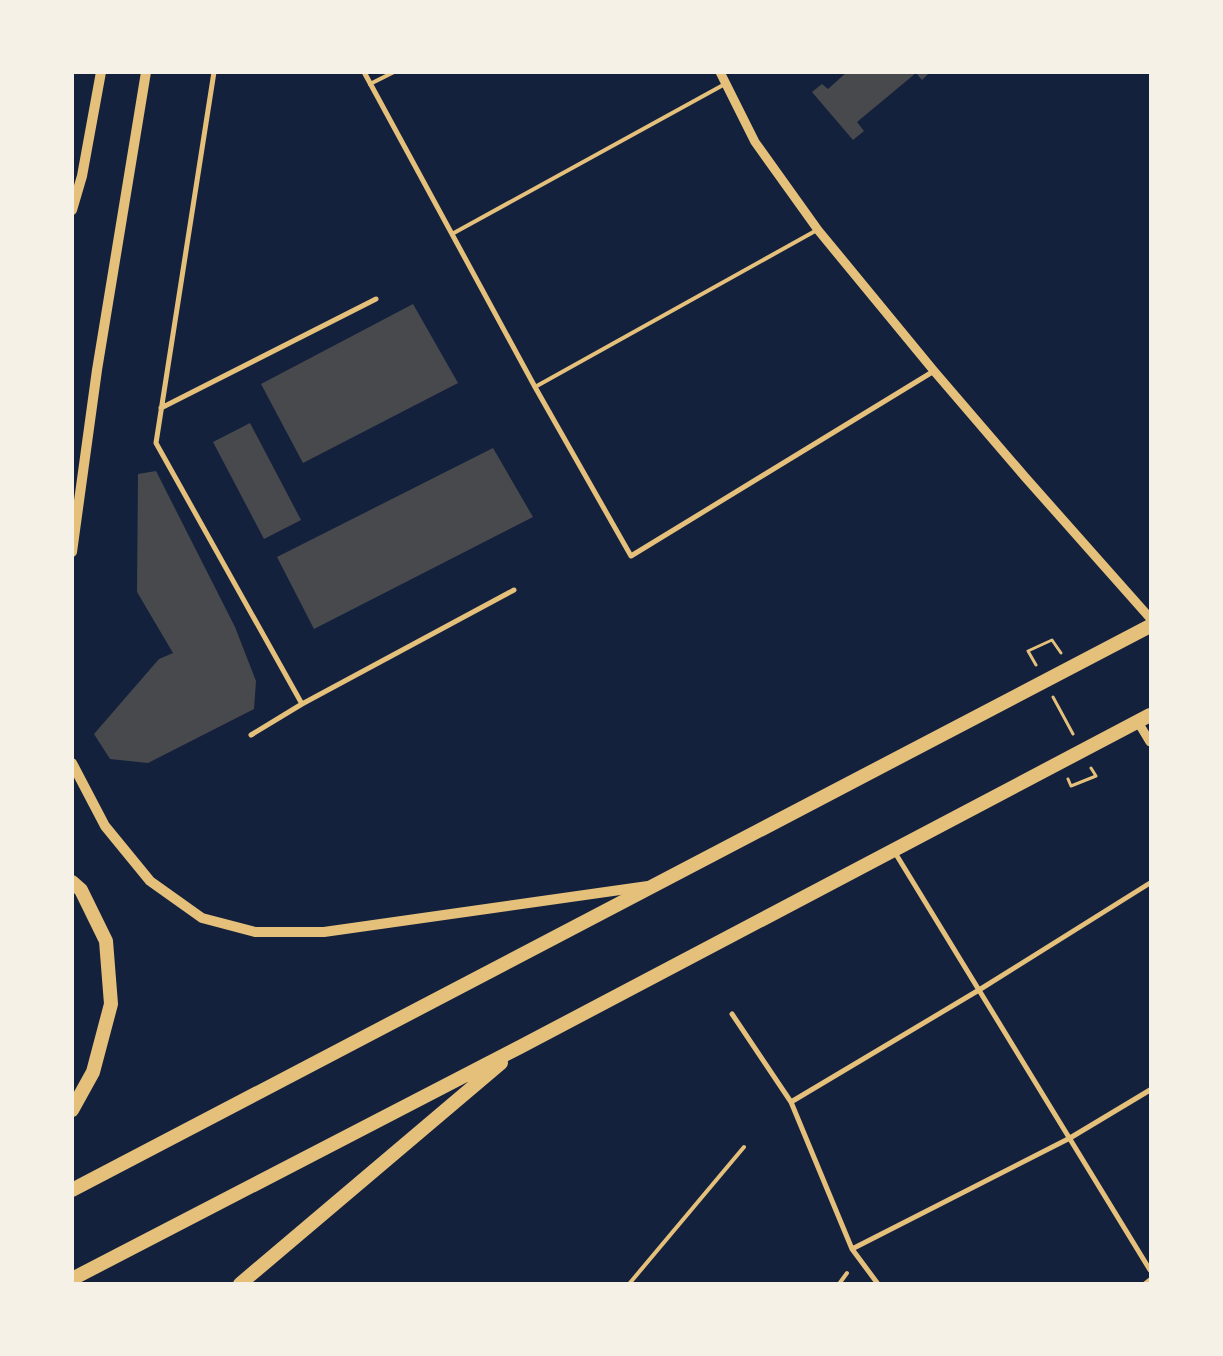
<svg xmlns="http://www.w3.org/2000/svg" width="1223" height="1356" viewBox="0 0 1223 1356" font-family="'Exo 2',sans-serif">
  <rect width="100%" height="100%" fill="#14213d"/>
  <!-- building -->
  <path fill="#48494c" d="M847,72H930L922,80L916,73L857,122L864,131L853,140L812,92L822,84L828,89Z
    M413,304L458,383L303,463L261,384Z
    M250,423L301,520L264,539L213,442Z
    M493,448L533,517L314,629L277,557Z
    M156,471L235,627L256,681L254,709L148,763L110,759L94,734L159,659L173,653L137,592L138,474Z"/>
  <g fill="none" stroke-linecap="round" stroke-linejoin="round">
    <!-- path -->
    <path stroke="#e5c07b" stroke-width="3" d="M1036,665L1028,651L1052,640L1061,653
      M1053,697L1073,734
      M1068,779L1071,786L1096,776L1091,768"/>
    <!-- service -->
    <path stroke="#e5c07b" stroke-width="4" d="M370,84L394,72
      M452,234L725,84
      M535,387L817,230
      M629,1284L744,1147
      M839,1284L847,1273"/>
    <!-- minor -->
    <path stroke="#e5c07b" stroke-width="5" d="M214,72L156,443L302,704
      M364,72L535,387L631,556L934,371
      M161,408L376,299
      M251,735L302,704L514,590
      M894,851L1150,1270
      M732,1014L791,1102L852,1249L878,1284
      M791,1102L979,990L1150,883
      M852,1249L1070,1138L1150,1090
      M1145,1284L1150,1280"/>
    <!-- tertiary -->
    <path stroke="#e5c07b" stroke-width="9" d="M720,72L755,142L818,230L934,371L1025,477L1150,618
      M1138,722L1150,742"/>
    <!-- secondary -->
    <path stroke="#e5c07b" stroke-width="10" d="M72,210L82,176L101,72
      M72,552L97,370L146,72
      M72,763L105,826L150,881L202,918L255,932H324L648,886"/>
    <!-- trunk -->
    <path stroke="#e5c07b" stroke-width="14" d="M72,882L81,890L106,941L111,1004L93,1072L72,1110
      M72,1190L1150,626
      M72,1279L520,1047L1150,715
      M240,1284L501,1063"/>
  </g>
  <!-- border -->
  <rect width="1223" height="1356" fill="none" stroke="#f6f1e7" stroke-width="148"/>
</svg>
